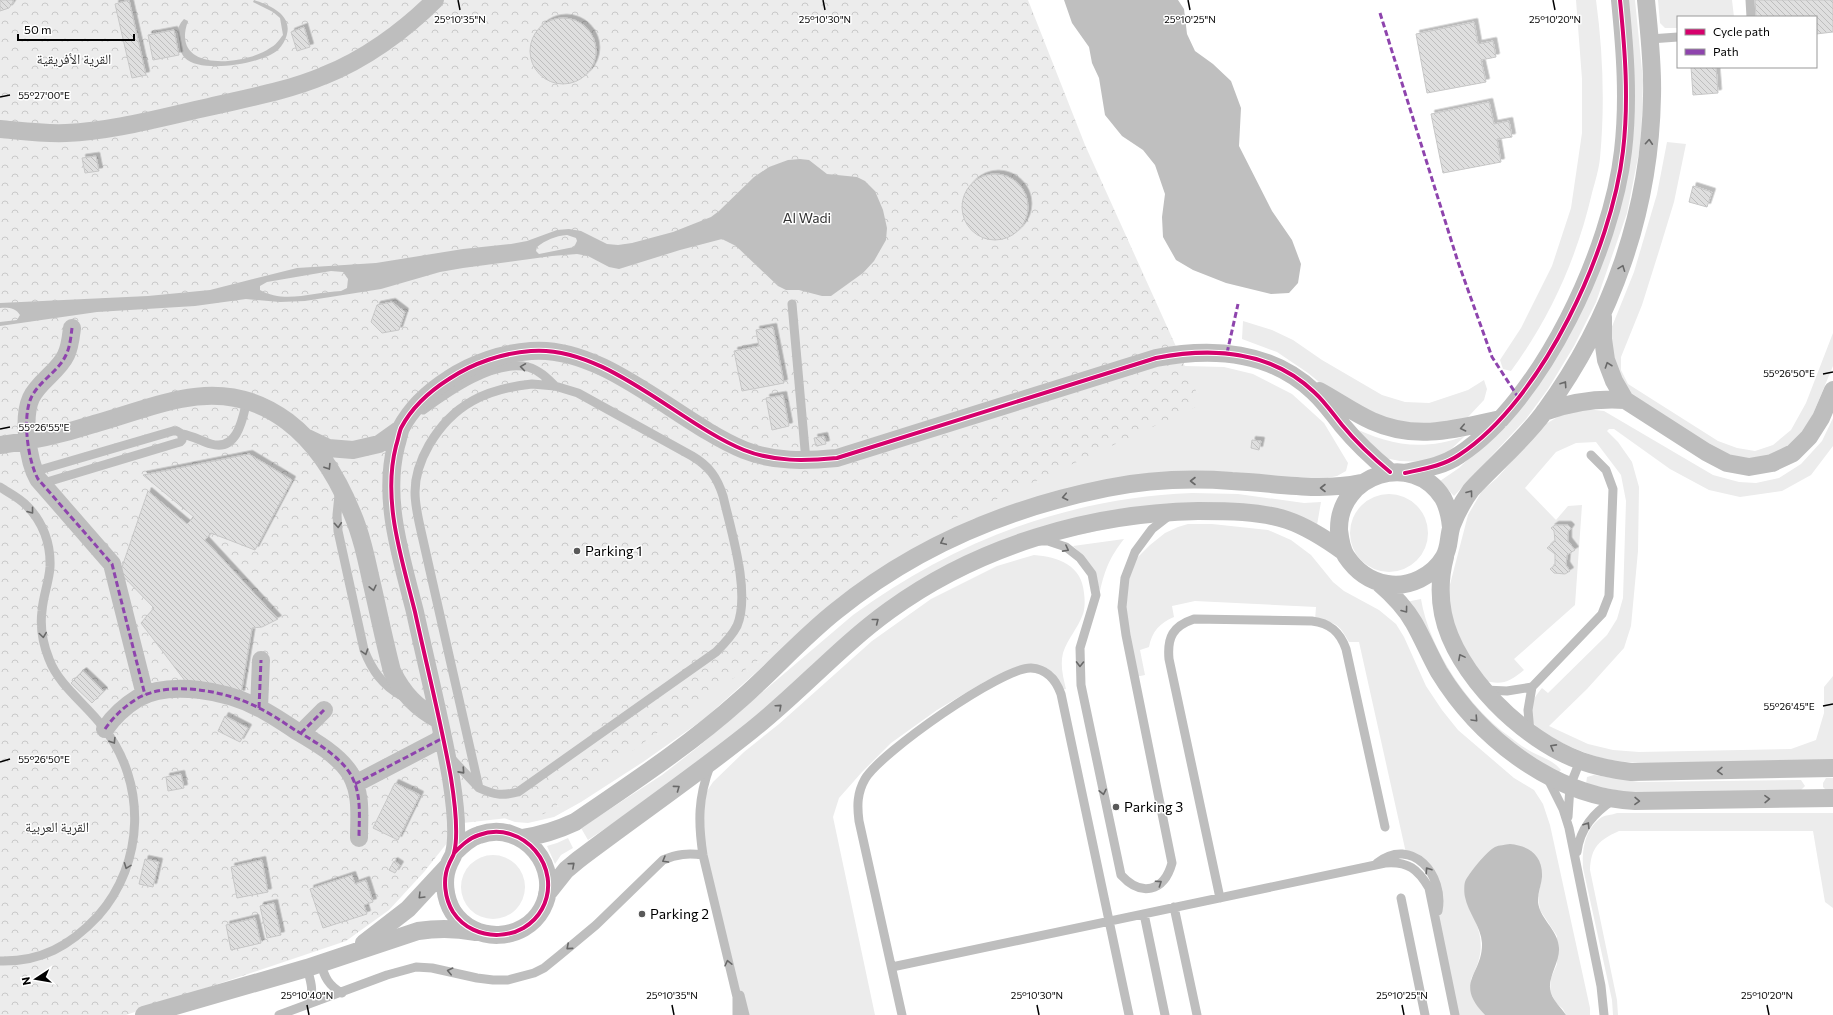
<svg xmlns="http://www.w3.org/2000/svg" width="1833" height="1015" viewBox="0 0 1833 1015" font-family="Commissioner,'Noto Naskh Arabic',sans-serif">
  <defs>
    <pattern id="forest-crowns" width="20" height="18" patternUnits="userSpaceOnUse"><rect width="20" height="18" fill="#ececec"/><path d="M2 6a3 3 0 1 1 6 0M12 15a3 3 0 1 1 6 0" fill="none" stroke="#c9c9c9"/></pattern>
    <pattern id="building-back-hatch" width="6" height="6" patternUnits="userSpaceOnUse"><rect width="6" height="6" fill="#dfdfdf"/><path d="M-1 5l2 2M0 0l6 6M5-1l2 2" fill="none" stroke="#bebebe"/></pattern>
    <filter id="shadow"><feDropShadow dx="3.5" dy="-3.5" stdDeviation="0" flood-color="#0004"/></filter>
  </defs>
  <rect width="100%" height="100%" fill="#fff"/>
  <!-- green -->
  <path fill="#ececec" d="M1576,0H1596C1603,52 1605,105 1600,158C1599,169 1595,182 1592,193C1577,258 1550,318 1511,371L1503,369L1500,360L1521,328L1552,266L1571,208L1582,133V79Z
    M1622,0H1635L1643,81L1641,142L1627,213L1596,302L1574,346L1548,389L1526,419L1454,496L1440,481L1459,468L1510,418L1615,210Z
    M1658,0H1732L1734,17H1678V28H1665L1660,23Z
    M1667,142L1686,144L1674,202L1659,251L1642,305L1621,357V370L1628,384L1718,441L1737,448L1755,451L1773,445L1791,430L1806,403L1833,333V366L1810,421L1799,440L1764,460L1721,455L1632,399L1611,376V329L1634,272L1657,194Z
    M1243,321L1272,330L1293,340L1322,360L1382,395L1405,402L1429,403L1468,390L1484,380L1487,389L1484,400L1468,417L1449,426L1408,431L1335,395L1308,373L1277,352L1242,339Z
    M1185,366L1224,367L1253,374L1292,394L1324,423L1348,463L1346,471L1337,476L1318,480L1226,473L1008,508L973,519L933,539L820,615L704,719L643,762L581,802L554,817L528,823L515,822L499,816L1141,374Z
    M1586,409L1604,411L1713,475L1739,482L1756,483L1779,478L1801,464L1822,441L1833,418V446L1811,475L1782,491L1740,497L1709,490L1670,469L1614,429H1609L1607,431L1618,442L1632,462L1639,487L1638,551L1631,626L1624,648L1587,689L1549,726L1588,744L1613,750L1639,752L1791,749L1816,740L1824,713V687L1833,676V760C1788,761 1744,762 1699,762C1670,763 1640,765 1611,760C1589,756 1568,746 1549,736C1524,722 1525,708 1542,688L1548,693L1607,635L1617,619L1623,598L1626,501L1621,475L1596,442L1576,443L1556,452L1525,488L1556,520L1568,506L1582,505L1575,605L1514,659L1524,670C1509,682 1502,686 1482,680L1458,643L1447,596L1468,515L1482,491L1497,478L1544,425L1561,415Z
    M1348,425C1388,445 1421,452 1465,436L1448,452L1424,462L1400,461L1380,457Z
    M1192,493L1238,494L1304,503L1321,502L1317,525L1210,507L969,558L675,782L588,840L581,828L662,775L698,747L853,615C953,542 1066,498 1192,493Z
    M1350 533a39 39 0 1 1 78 0a39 39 0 1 1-78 0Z
    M1188,524H1212L1268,530L1291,540L1311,555L1333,582L1344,591L1379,610L1396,624L1404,637L1426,686L1442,710L1458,730L1514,778L1534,790L1543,804L1550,825L1590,1008V1015H1566L1563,1009L1556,1003L1550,991L1551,978L1557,964V936L1540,910L1538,896L1542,877L1471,912C1484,937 1484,954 1471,979L1478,1007L1485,1015H1458L1427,868L1406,853L1359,642H1349C1339,624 1336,622 1315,620L1316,607L1195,601L1172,606L1174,617C1160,623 1152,631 1149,647L1140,650L1145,675L1135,677L1122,585L1132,563L1150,545L1165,533L1178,527Z
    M1124,539C1110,557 1105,569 1100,591C1094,570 1089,561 1073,546Z
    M1034,555C1058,557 1082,565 1084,593C1085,600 1085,608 1083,614C1078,628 1068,638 1063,653C1060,665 1063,677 1066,689L1058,691L1054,674L1047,668H1027L1003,673L984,682L937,710L891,743L862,772L839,798L833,817L875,1015H738L705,844L703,797L713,782L744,752L779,724L872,641L931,599L997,566Z
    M1421,599C1429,649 1469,708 1510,737C1516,742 1523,747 1530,751C1541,757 1553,760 1561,770L1556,775L1471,718L1406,602Z
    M1594,775L1639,782L1801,780L1805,786L1799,792L1640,795L1586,784L1587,777Z
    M1826,778H1833V791H1827L1823,787V783Z
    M1617,813H1833V908L1825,902L1813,831H1619C1599,840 1591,847 1590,870L1617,1000L1618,1015H1613L1612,1000L1583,868C1582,848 1585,829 1602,817C1606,815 1612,815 1617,813Z
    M568,838L573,848L561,855L555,864L547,846L557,843Z
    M461 887a32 32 0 1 1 64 0a32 32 0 1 1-64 0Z"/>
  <!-- forest -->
  <path fill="url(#forest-crowns)" d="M0,0H1028L1085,145L1202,404L902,543L756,662L544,814L463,823L424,872L389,910L346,941L126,1015H0Z"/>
  <!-- water -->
  <path fill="#bfbfbf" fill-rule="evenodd" d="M254,0C269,5 292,14 287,34C286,39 282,46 278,50C262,64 201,74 185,58C181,54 180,49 180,44C178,34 176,27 184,19L188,21C169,73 244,66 270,48C276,45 279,40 283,35L280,18L273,12L253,2Z
    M1064,0H1178L1184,9L1187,34L1195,51L1213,64L1231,81L1241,108L1239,146L1272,211L1292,240L1301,264L1298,283L1289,293L1271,294L1226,283L1193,270L1176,260L1163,237L1162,217L1165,194L1155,165L1143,150L1122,136L1105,115L1099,78L1092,63L1089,47L1072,23Z
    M800,159L809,160L827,174L857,177L865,181L875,191L883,210L887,228L886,240L874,261L863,273L831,296H822L799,290H786L778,286L736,246L722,239L680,250L619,269L609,267L588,256L577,254L552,256L463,268L440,272L381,289L305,301L280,302L246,299L195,306L97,312L0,326V322L17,320L20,315C16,308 8,307 0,308V303L148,296L210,290L297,268L376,263L463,249L511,244L527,241L557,230L569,229L581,231L607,244L618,245L632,243L673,232L711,217L719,211L754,177L769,167L788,160ZM567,235L576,238L577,241L574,247L539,254L536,251L537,247C546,240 555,236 567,235ZM331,271L343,272L348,279L347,288L341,291C314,292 284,304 260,290V286L267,282Z
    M1510,844C1529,846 1543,855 1542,877C1541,888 1535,898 1540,910C1546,924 1558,932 1559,948C1560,963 1546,979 1551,993C1554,1002 1561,1007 1566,1015H1485C1453,982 1483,975 1482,943C1481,926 1468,913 1465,897C1464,893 1464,885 1465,882C1468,874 1487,851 1495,847C1499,845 1505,845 1510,844Z"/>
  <!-- building -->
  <path fill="url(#building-back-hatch)" stroke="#c7c7c7" filter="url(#shadow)" d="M0,0H13V2L9,8L0,11Z
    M129,0L146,75L132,78L115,4Z
    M1755,0H1833V32L1816,34V17H1756Z
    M530 51a33 33 0 1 1 66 0a33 33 0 1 1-66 0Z
    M1474,22L1478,44L1493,41L1496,57L1481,60L1486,82L1427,93L1416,34Z
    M304,27L310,47L297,51L291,32Z
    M174,30L179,55L153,60L148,35Z
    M1691,67H1716L1718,93L1693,95Z
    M1489,102L1494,124L1509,121L1512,137L1497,139L1501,162L1443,173L1431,114Z
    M96,156L99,171L85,173L82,158Z
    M962 207a33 33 0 1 1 66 0a33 33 0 1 1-66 0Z
    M1693,186L1712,192L1707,207L1689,202Z
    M392,302L405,312L399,330L382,333L371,322L377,305Z
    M773,327L784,383L742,391L734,351L759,346L756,330Z
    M783,395L789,426L772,430L766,398Z
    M824,436L826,444L816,446L814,438Z
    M1252,440L1261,441L1259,450L1251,448Z
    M249,454L292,480L255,550L211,533L205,540L278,619L262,627L252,628L241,694L186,682L141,623L154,608L120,573L148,491L187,524L194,517L143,475Z
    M1555,525H1568L1571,528L1568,532V541L1575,550L1567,555L1566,565L1570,571L1565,574L1554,573L1550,569L1555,565V554L1547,548L1555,541L1554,531L1551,528Z
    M83,671L104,691L92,703L71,683Z
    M225,716L248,728L240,742L218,731Z
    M181,774L184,788L168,791L166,777Z
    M395,783L420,795L398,840L373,828Z
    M145,859L159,862L153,887L139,884Z
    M262,860L268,892L237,898L231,867Z
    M394,861L400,865L395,873L389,870Z
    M352,875L355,884L366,880L373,902L364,905L367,914L323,928L310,889Z
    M274,903L281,935L267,938L260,906Z
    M255,918L261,943L231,950L226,925Z"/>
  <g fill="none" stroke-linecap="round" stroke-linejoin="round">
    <!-- lane -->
    <path stroke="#bebebe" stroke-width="9" d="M1750,0L1751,17
      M1650,39L1678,37
      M792,304L806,461
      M532,384L555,386L578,393L692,456C709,466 717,477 723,496C731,531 751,593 737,626C732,636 724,644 716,652L518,792C502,796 495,795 479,788L421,531C418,518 415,505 415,492C415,476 421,459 429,445C453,404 486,389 532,384Z
      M423,410C449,391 494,359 528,367C539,370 547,378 555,386
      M173,431H177L182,434V440L180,442L47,482H41L37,476L40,470L43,469Z
      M182,434C193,436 201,441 211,444C238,452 243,417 247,400
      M0,487C9,493 20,498 27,506C43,522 51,544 50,567C49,582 43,596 42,611C40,626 43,644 49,659C59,686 86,704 103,727C147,782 145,863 98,916C70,946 41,962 0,961
      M339,495L337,515L338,531L364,650C372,670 382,685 402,696
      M1040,541H1048L1066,547L1080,558L1092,574L1096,595L1080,648L1081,685L1121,875C1141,897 1164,892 1172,863L1126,635L1122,607L1125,578L1135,552L1152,529L1170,515
      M1485,690L1507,691L1532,687
      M1530,732L1528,710L1532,687L1602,614L1609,596L1613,489L1606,470L1591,455
      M450,757L479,788
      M710,766C698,798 698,822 703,855L737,997V1015
      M1547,777L1563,809L1569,828L1601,986L1604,1015
      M1568,817L1570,786L1580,761
      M1577,852C1580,828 1594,813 1613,800
      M1377,863C1412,836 1445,875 1438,911
      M1220,898L1169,659C1167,637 1173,626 1194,619L1312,621C1330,623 1340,632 1346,649L1385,827
      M1401,898L1425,1015
      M1174,907L1197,1015
      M1144,914L1165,1015
      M321,963C324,977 329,986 342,993
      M892,967L1385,863C1408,861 1418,869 1429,888L1455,1015
      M307,968C311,982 315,992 307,1005
      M740,995L745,1015
      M279,1015L387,975L416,967L432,968L477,978L493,980H508L534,973L544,968L560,955L596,925L663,860C677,854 688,853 703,855
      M902,1015L859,821C857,806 857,793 865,779C880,753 1002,667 1031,668C1047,669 1056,680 1061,694L1129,1015"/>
    <!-- street -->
    <path stroke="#bebebe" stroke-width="18" d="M0,129C22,131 44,134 66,133C114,131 163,117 209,107C247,98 287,91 323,76C364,60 404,31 435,0
      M1603,317V339L1606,360L1614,381L1625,400L1706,452L1727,463L1749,467L1772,463L1793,453L1809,437L1821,418L1833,390
      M72,328C71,336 70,347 66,355C58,372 39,381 31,398C22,418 28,461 38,479L112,564L145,695
      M1319,391C1336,400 1354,413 1372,421C1416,441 1456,429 1501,419
      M1544,412C1571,402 1596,398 1625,400
      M307,438L328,448L353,450L379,444L400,429
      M0,445C32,441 63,434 94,424C123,416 151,405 181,399C267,381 322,439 352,513C361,534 366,557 371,580C378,610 384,640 392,671C403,694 417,708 439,720
      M1405,473C1423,469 1443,466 1459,455C1543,400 1612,248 1623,151C1629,100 1625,50 1620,0
      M1451,527C1450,517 1448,507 1443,498C1413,450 1338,474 1339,530C1340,538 1341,548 1346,556C1356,571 1369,581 1387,584C1409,588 1433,576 1444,557C1450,547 1448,536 1452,525C1457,512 1463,501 1471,490C1495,464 1524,440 1545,411C1612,319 1650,211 1652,96C1653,64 1649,32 1646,0
      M1445,557C1440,576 1439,594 1443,614C1455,674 1524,741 1581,761C1598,767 1614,770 1631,772L1833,768
      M1378,582C1392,594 1405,607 1414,623C1423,639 1430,656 1439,672C1480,739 1555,797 1635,801L1833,798
      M259,708L261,660
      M105,729C114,716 125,706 138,698C171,680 227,691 259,708C271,714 283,722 295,730C314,741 340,756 351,775C362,795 359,816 359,838
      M301,733L324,710
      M355,784L443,738
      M523,838C542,835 558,830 575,822C632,783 690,745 741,699C773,671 802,638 836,611C916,546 1007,508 1107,488C1147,480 1191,478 1232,481C1277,483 1317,492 1361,483
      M454,853C461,846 469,838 479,835C523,819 564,868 542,909C524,942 474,944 453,912C445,899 442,879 449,864C450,861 454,855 454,853C459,834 454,797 451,778C441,722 427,667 415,612C402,559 382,501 396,446C398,440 399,433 401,428C412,407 430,391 449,379C473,363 503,353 531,351C605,345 678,423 744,450C774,462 805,461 837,458L1156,358C1212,347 1271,351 1314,392C1325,402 1333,414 1342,425C1356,442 1373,458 1390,472
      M547,894L566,870L578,860C636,816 696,775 752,730C800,692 840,646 890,610C978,546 1090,513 1198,511C1227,511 1259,511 1287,520C1308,527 1326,539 1344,552
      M364,943L408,909L447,867
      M144,1015L307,968L418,931C438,928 455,928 475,932"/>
    <!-- quiet -->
    <path stroke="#8e44ad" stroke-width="3" stroke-dasharray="6 3" stroke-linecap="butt" d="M1380,13L1458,262L1492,357L1518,397
      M72,328C71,336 70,347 66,355C58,372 39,381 31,398C22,418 28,461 38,479L112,564L145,695
      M1227,353L1238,304
      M259,708L261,660
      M105,729C114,716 125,706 138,698C171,680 227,691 259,708C271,714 283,722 295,730C314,741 340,756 351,775C362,795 359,816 359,838
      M301,733L324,710
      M355,784L443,738"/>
    <defs>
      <path id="cycleway" d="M1405,473C1423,469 1443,466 1459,455C1543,400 1612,248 1623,151C1629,100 1625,50 1620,0
        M454,853C461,846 469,838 479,835C523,819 564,868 542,909C524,942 474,944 453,912C445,899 442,879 449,864C450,861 454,855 454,853C459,834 454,797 451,778C441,722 427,667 415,612C402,559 382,501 396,446C398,440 399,433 401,428C412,407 430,391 449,379C473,363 503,353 531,351C605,345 678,423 744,450C774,462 805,461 837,458L1156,358C1212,347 1271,351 1314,392C1325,402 1333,414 1342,425C1356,442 1373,458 1390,472"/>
    </defs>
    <!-- cycleway casing -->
    <use href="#cycleway" stroke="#fff" stroke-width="6"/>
    <!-- cycleway -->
    <use href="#cycleway" stroke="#d6006c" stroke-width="4"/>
  </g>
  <!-- one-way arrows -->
  <defs><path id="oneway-chevron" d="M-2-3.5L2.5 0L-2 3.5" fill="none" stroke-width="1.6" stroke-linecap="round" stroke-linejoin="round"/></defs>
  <g stroke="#686868">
    <use href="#oneway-chevron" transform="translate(1649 142) rotate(-86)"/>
    <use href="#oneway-chevron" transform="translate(1622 268) rotate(-69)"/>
    <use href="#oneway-chevron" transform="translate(1608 365) rotate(-109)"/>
    <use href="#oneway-chevron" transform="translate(523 367) rotate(-172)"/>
    <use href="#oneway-chevron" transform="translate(1564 384) rotate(-56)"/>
    <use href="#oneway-chevron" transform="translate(1463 428) rotate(168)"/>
    <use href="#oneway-chevron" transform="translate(328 467) rotate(58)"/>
    <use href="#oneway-chevron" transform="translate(1193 481) rotate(180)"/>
    <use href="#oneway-chevron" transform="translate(1323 488) rotate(180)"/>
    <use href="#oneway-chevron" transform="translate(1470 493) rotate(-53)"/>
    <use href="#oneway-chevron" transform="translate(1065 497) rotate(168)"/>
    <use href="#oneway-chevron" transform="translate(31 511) rotate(52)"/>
    <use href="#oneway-chevron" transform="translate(338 525) rotate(86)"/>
    <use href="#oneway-chevron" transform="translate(943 542) rotate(155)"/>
    <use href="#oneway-chevron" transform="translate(1066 549) rotate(28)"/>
    <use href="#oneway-chevron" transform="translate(373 588) rotate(77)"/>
    <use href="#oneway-chevron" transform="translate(1405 610) rotate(53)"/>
    <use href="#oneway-chevron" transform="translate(876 621) rotate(-38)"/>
    <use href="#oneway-chevron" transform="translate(43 635) rotate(82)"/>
    <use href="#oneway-chevron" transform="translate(365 652) rotate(72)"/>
    <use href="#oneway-chevron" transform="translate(1461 657) rotate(-118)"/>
    <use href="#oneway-chevron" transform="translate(1080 664) rotate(91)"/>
    <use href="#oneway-chevron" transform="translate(779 707) rotate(-42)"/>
    <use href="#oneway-chevron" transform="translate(1475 719) rotate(47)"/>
    <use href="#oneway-chevron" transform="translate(113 741) rotate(58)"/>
    <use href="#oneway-chevron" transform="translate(1553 747) rotate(-151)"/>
    <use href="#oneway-chevron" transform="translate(462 771) rotate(48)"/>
    <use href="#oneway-chevron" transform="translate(1720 771) rotate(179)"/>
    <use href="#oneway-chevron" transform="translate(677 788) rotate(-36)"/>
    <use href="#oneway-chevron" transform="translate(1103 792) rotate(78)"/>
    <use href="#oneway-chevron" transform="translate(1767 799) rotate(-1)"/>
    <use href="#oneway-chevron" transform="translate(1637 801) rotate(1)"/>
    <use href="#oneway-chevron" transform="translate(1587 825) rotate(-58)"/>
    <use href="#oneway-chevron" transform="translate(665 860) rotate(150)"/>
    <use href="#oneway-chevron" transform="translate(572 865) rotate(-42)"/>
    <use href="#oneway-chevron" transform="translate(127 866) rotate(111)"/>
    <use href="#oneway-chevron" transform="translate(1428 870) rotate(-124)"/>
    <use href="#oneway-chevron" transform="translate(1159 883) rotate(-34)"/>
    <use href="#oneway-chevron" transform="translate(421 896) rotate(135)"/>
    <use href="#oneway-chevron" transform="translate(569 947) rotate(139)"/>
    <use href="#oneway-chevron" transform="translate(728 963) rotate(-103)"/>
    <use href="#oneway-chevron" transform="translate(450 971) rotate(-167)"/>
  </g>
  <!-- ticks -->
  <path fill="none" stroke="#000" stroke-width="1.5" d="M458,0L460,10M823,0L825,10M1188,0L1190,10M1553,0L1555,10M0,97L10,95M1823,374L1833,372M0,429L10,427M1823,706L1833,704M0,762L10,759M307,1005L309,1015M672,1005L674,1015M1037,1005L1039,1015M1402,1005L1404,1015M1767,1005L1769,1015"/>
  <!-- markers -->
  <g fill="#595959" stroke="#fff" stroke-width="1.5">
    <circle cx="577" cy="551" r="4"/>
    <circle cx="1116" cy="807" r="4"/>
    <circle cx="642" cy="914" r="4"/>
  </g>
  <g text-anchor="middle" stroke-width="3" stroke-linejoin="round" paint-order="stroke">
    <!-- park labels -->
    <g font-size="14" fill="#333" stroke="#fff">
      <text x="74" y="64">القرية الأفريقية</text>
      <text x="807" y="223">Al Wadi</text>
      <text x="57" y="832">القرية العربية</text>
    </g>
    <!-- poi labels -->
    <g font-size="14" fill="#000" stroke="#fff" text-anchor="start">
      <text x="585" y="556">Parking 1</text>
      <text x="1124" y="812">Parking 3</text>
      <text x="650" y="919">Parking 2</text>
    </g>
  </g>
  <g font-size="10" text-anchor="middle" fill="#000" stroke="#fff" stroke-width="3" stroke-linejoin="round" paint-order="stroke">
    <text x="460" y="23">25°10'35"N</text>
    <text x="825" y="23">25°10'30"N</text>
    <text x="1190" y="23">25°10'25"N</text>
    <text x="1555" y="23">25°10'20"N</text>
    <text x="44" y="99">55°27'00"E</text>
    <text x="1789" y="377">55°26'50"E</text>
    <text x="44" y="431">55°26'55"E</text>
    <text x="1789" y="710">55°26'45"E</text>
    <text x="44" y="763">55°26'50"E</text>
    <text x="307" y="999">25°10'40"N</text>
    <text x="672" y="999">25°10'35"N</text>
    <text x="1037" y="999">25°10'30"N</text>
    <text x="1402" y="999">25°10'25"N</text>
    <text x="1767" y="999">25°10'20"N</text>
  </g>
  <!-- legend -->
  <rect x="1677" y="16" width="140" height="52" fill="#ffffff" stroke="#999999"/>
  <rect x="1685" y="29" width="20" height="6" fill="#d6006c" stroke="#999999"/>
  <text x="1713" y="36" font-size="12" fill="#000000">Cycle path</text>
  <rect x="1685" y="49" width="20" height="6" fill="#8e44ad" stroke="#999999"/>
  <text x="1713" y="56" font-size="12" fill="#000000">Path</text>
  <!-- north arrow -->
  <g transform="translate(36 979) rotate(258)" stroke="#ffffff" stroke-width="3" paint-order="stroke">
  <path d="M0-3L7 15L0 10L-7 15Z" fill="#000000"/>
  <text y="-6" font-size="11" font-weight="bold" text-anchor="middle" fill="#000000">N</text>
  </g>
  <!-- scale -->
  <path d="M18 34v6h116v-6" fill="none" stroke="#000000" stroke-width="2"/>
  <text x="24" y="34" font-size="12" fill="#000000" stroke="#ffffff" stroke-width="3" paint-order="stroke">50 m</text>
</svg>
